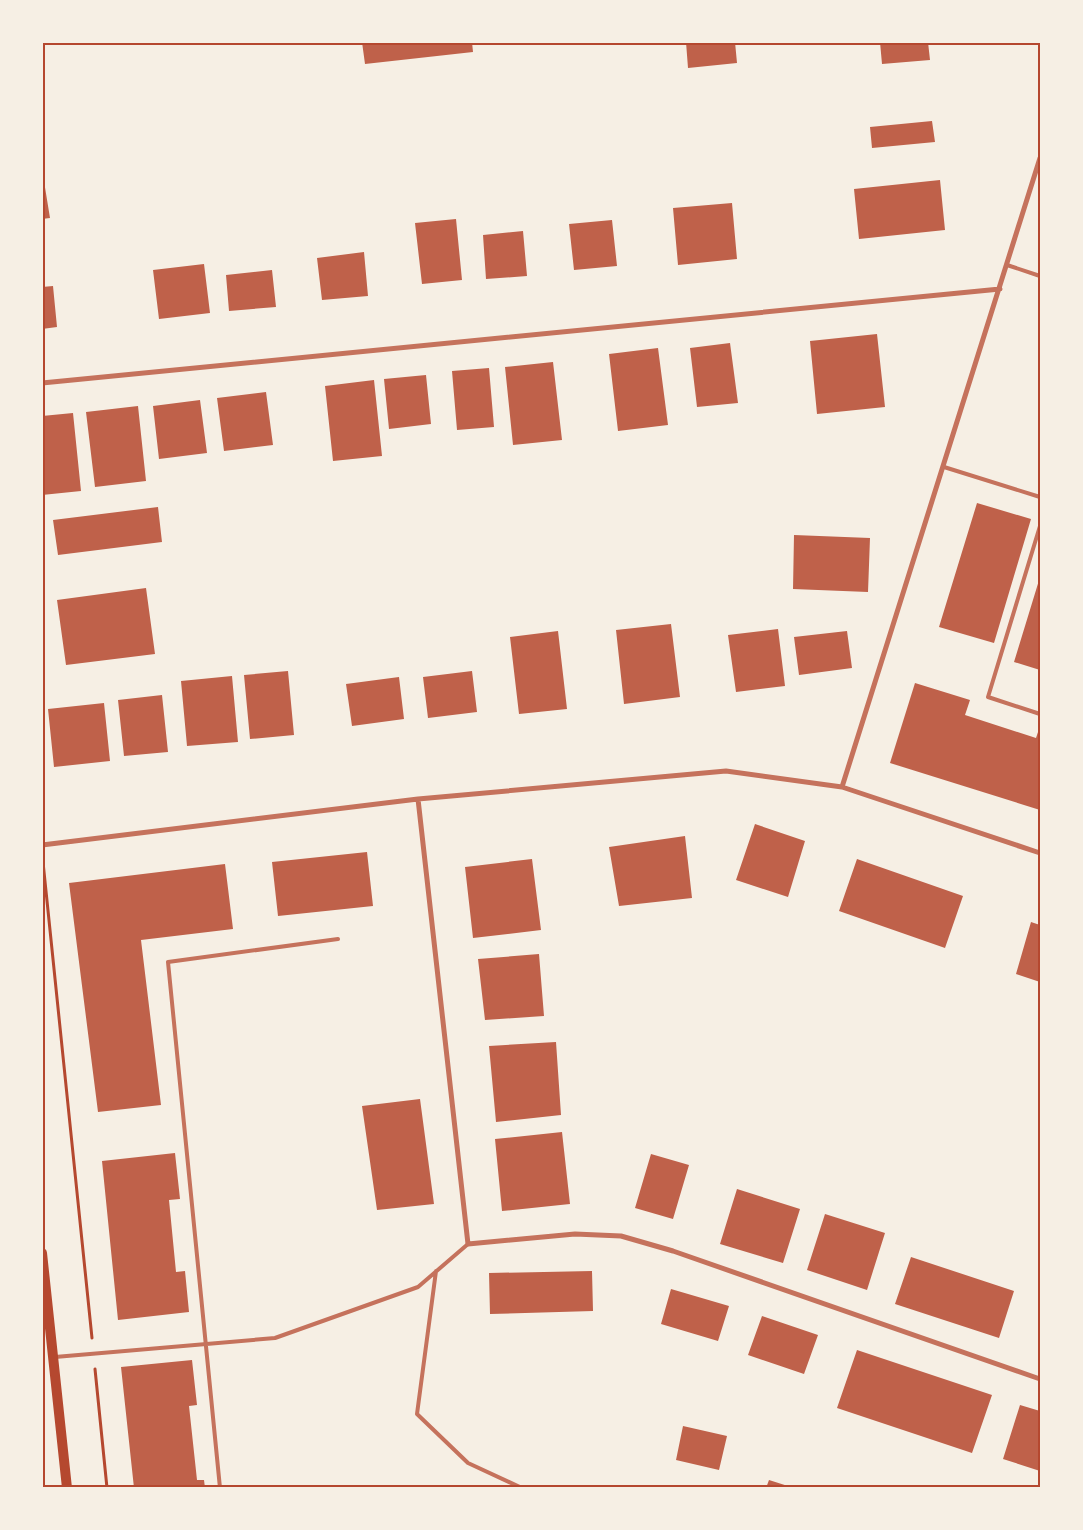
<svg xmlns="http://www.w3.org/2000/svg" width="1083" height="1530" viewBox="0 0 1083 1530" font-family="'PT Serif',serif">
  <rect width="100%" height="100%" fill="#f6efe4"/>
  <!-- building -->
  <path fill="#bf614a" d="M362,42H472L473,52L365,64Z
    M686,42H735L737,63L688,68Z
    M880,42H928L930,60L882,64Z
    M932,121L935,142L872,148L870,127Z
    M42,169L50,218L42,219Z
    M940,180L945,230L859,239L854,189Z
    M732,203L737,259L678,265L673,208Z
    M456,219L462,280L422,284L415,223Z
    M612,220L617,266L574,270L569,224Z
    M523,231L527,276L486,279L483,235Z
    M364,252L368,296L322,300L317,258Z
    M204,264L210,313L159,319L153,270Z
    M272,270L276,307L229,311L226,275Z
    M53,286L57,327L42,329V287Z
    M877,334L885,407L817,414L810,341Z
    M730,343L738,403L697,407L690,348Z
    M658,348L668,425L618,431L609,354Z
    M553,362L562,440L513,445L505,367Z
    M489,368L494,427L457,430L452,371Z
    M426,375L431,424L389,429L384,379Z
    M374,380L382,456L333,461L325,386Z
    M266,392L273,445L224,451L217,398Z
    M200,400L207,453L159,459L153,406Z
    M138,406L146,481L95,487L86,412Z
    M73,413L81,491L42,495V416Z
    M977,503L1031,519L994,643L939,627Z
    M158,507L162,542L58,555L53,520Z
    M794,535L870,538L868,592L793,589Z
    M1040,577V670L1014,662Z
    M146,588L155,654L66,665L57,600Z
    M671,624L680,697L624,704L616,630Z
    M778,629L785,686L736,692L728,635Z
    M558,631L567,709L519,714L510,637Z
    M847,631L852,668L799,675L794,637Z
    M288,671L294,735L250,739L244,675Z
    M472,671L477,712L428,718L423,677Z
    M232,676L238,742L187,746L181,681Z
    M399,677L404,719L352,726L346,684Z
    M915,683L970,700L965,715L1036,738L1040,726V810L890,763Z
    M162,695L168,752L124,756L118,700Z
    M104,703L110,761L54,767L48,709Z
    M755,824L805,841L788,897L736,880Z
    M685,836L692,898L619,906L609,847Z
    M367,852L373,906L278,916L272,862Z
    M532,859L541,930L473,938L465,867Z
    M857,859L963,896L945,948L839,911Z
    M225,864L233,929L141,940L161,1105L98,1112L69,883Z
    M1031,922L1040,925V982L1016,974Z
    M539,954L544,1016L485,1020L478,959Z
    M556,1042L561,1115L496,1122L489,1046Z
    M420,1099L434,1204L377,1210L362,1106Z
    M562,1132L570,1204L502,1211L495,1139Z
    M175,1153L180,1199L169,1200L176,1272L185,1271L189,1312L118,1320L102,1161Z
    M651,1154L689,1165L673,1219L635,1208Z
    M737,1189L800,1209L783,1263L720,1244Z
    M825,1214L885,1233L867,1290L807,1270Z
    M911,1257L1014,1291L999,1338L895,1304Z
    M592,1271L593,1311L490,1314L489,1273Z
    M671,1289L729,1306L718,1341L661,1324Z
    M762,1316L818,1335L804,1374L748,1355Z
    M857,1350L992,1395L972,1453L837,1408Z
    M192,1360L197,1405L189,1406L197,1480H204L205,1488H134L121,1367Z
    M1020,1405L1040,1411V1471L1003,1459Z
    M683,1426L727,1436L719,1470L676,1460Z
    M769,1480L791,1487V1488H766Z"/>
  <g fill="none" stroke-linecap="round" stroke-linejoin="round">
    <!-- path -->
    <path stroke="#b5482f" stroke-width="3" d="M43,862L92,1338
      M95,1369L107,1488"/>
    <!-- service -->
    <path stroke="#c5725c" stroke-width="4" d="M1007,265L1040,276
      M944,467L1040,497
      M1040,526L988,697L1040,714
      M436,1271L417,1414L468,1463L522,1488
      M55,1357L275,1338L418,1287L468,1244
      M220,1488L168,962L338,939"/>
    <!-- minor -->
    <path stroke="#c5725c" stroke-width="5" d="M42,383L1000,289
      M842,787L1040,158
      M418,799L468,1244L575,1234L621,1236L673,1251L1040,1379
      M42,845L418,799L726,771L842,787L1040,853"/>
    <!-- secondary -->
    <path stroke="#b5482f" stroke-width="10" d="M42,1253L67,1488"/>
  </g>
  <!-- border -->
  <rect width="1083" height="1530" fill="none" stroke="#f6efe4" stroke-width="88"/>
  <rect x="44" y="44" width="995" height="1442" fill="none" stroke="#b5482f" stroke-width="2"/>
</svg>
